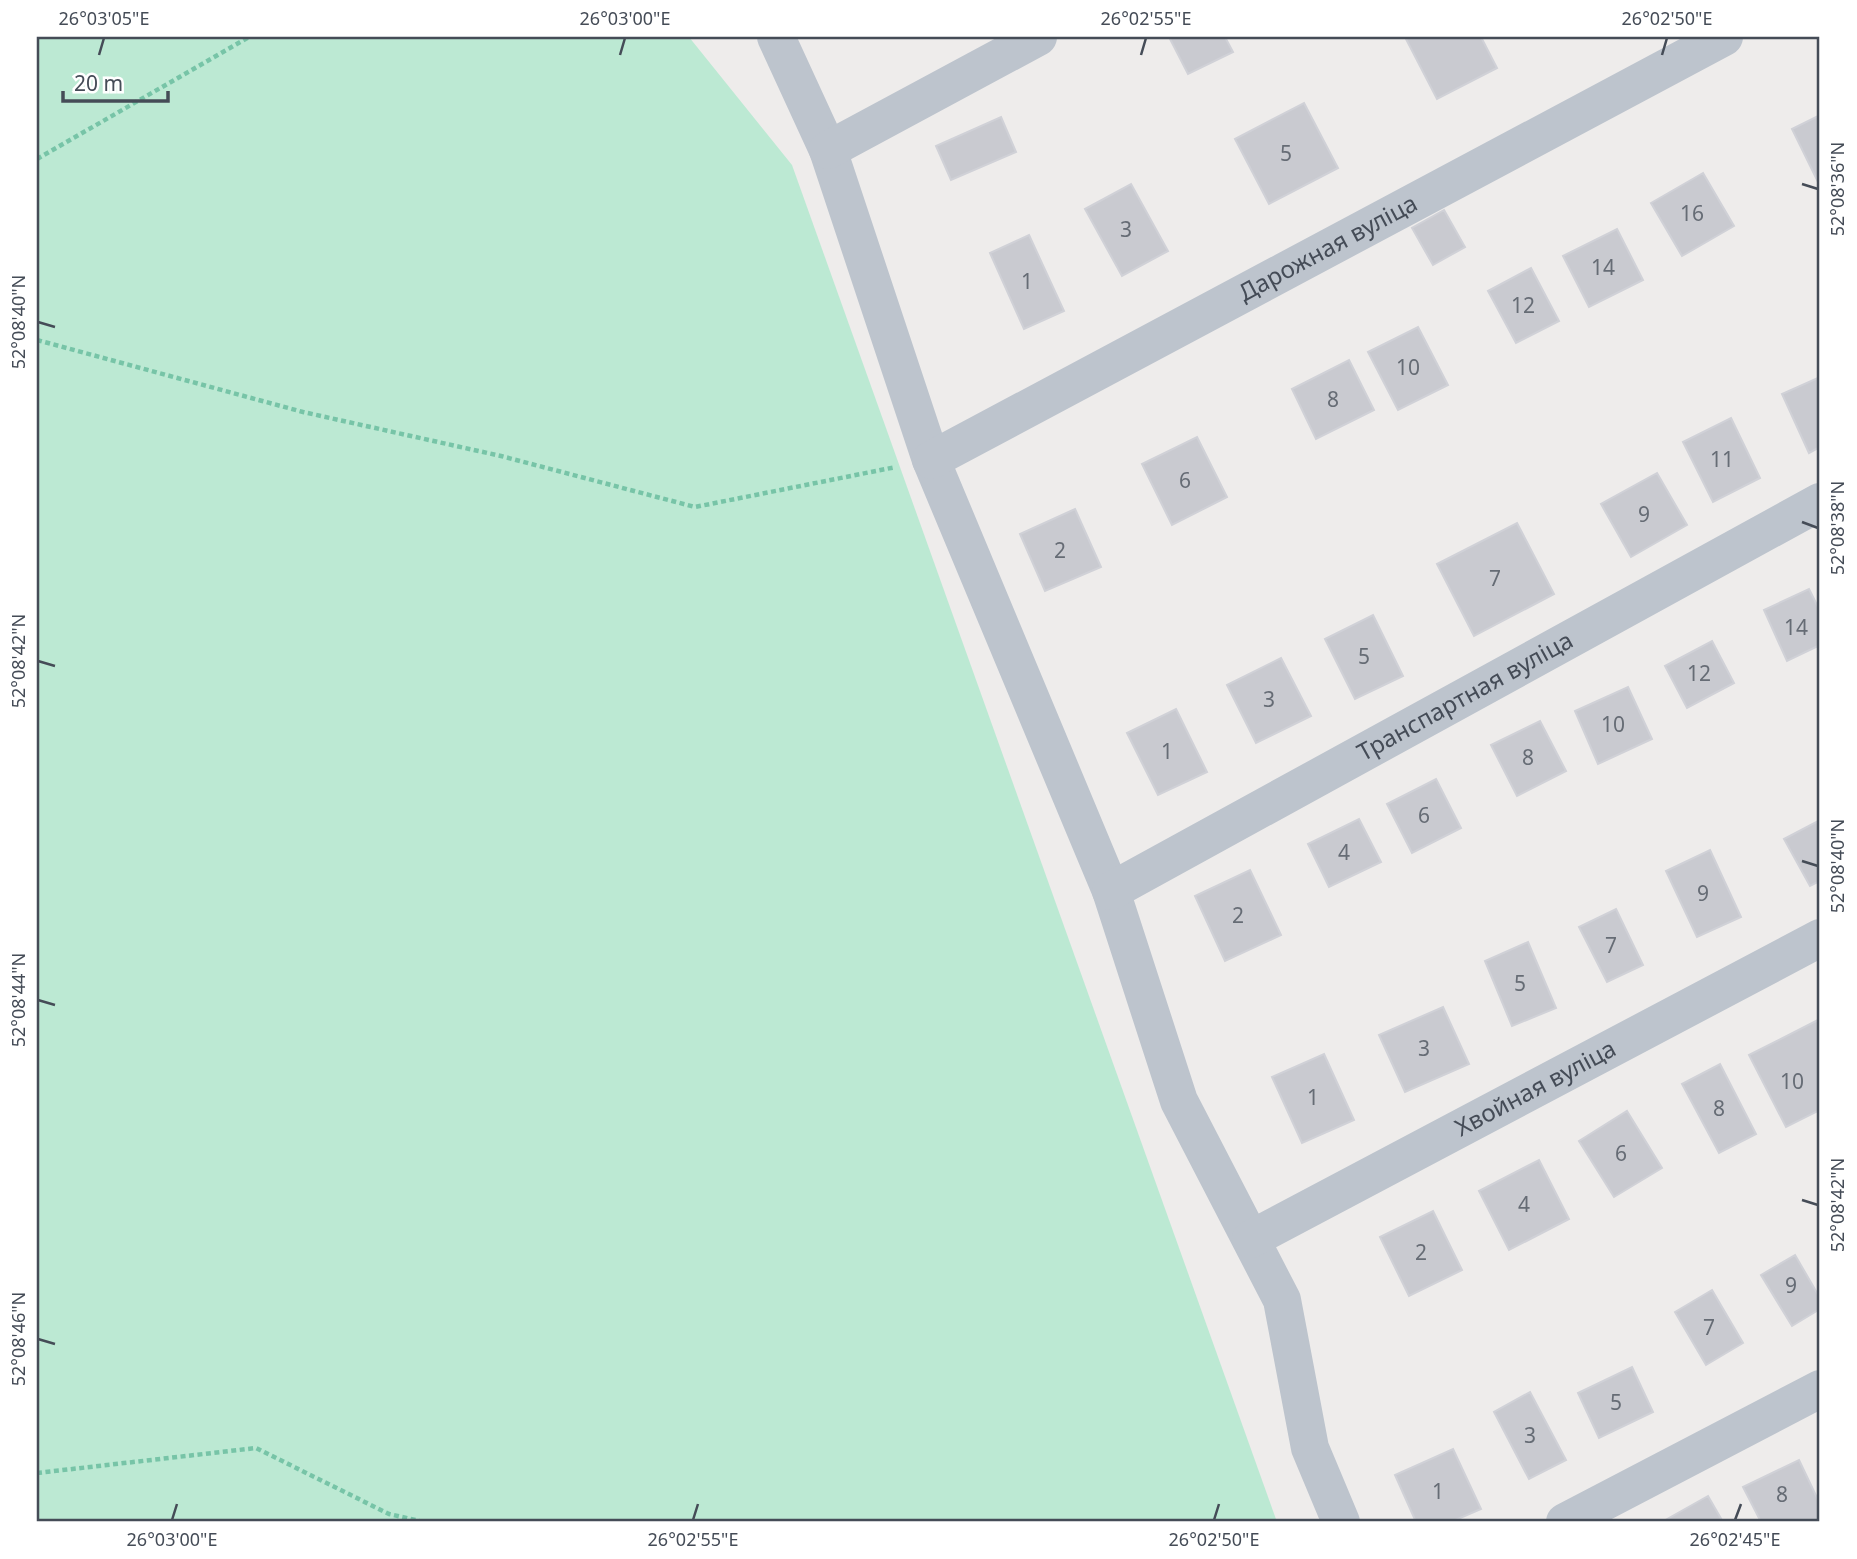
<svg xmlns="http://www.w3.org/2000/svg" width="1857" height="1559" viewBox="0 0 1857 1559" font-family="'Noto Sans',sans-serif">
  <rect width="100%" height="100%" fill="#eeeceb"/>
  <!-- green -->
  <path fill="#bce9d3" d="M37,37H689L792,165L1277,1522H37Z"/>
  <!-- building -->
  <path fill="#c9cad0" stroke="#d0d1d7" stroke-width="2" d="M1169,37H1225L1233,52L1188,74Z
    M1411,37H1481L1497,68L1437,99L1406,39Z
    M1304,103L1338,168L1269,204L1235,139Z
    M1820,115V186L1792,129Z
    M1001,117L1016,152L951,180L936,146Z
    M1703,173L1734,226L1682,256L1651,203Z
    M1131,184L1168,251L1122,276L1085,209Z
    M1444,210L1465,247L1433,265L1412,228Z
    M1617,229L1643,280L1589,307L1563,256Z
    M1029,235L1064,311L1024,329L990,253Z
    M1531,268L1559,321L1516,343L1488,291Z
    M1418,327L1448,385L1398,410L1368,352Z
    M1349,360L1374,410L1316,439L1292,389Z
    M1820,377V447L1809,453L1782,394Z
    M1731,418L1760,478L1713,502L1683,442Z
    M1197,437L1227,497L1172,525L1142,464Z
    M1657,473L1687,525L1631,557L1601,504Z
    M1075,509L1101,567L1045,591L1020,534Z
    M1517,523L1554,594L1474,636L1437,564Z
    M1809,589L1820,611V645L1787,661L1764,610Z
    M1373,615L1403,676L1355,699L1325,639Z
    M1712,641L1734,683L1687,708L1665,666Z
    M1281,658L1311,716L1256,743L1227,685Z
    M1628,687L1652,739L1598,764L1575,711Z
    M1176,709L1207,772L1158,795L1127,733Z
    M1540,721L1566,771L1517,796L1491,745Z
    M1436,779L1461,828L1412,853L1387,804Z
    M1359,819L1381,862L1329,887L1308,844Z
    M1818,821L1820,825V881L1810,886L1784,839Z
    M1710,850L1741,917L1697,937L1666,871Z
    M1250,870L1281,935L1225,961L1195,896Z
    M1616,909L1643,965L1607,982L1579,927Z
    M1528,942L1556,1008L1512,1026L1485,961Z
    M1443,1007L1469,1064L1405,1092L1379,1035Z
    M1820,1019V1110L1786,1127L1749,1055Z
    M1324,1054L1354,1120L1302,1143L1272,1077Z
    M1720,1064L1756,1134L1719,1153L1682,1084Z
    M1627,1111L1662,1168L1614,1197L1579,1141Z
    M1539,1160L1569,1219L1509,1250L1479,1191Z
    M1433,1211L1462,1270L1409,1296L1380,1237Z
    M1795,1255L1820,1298V1309L1792,1326L1761,1275Z
    M1712,1290L1743,1343L1706,1365L1675,1312Z
    M1632,1367L1653,1412L1599,1438L1578,1393Z
    M1530,1392L1566,1460L1529,1479L1494,1412Z
    M1453,1449L1481,1509L1451,1522H1416L1395,1475Z
    M1799,1460L1820,1504V1522H1761L1743,1487Z
    M1708,1496L1723,1522H1662Z"/>
  <g fill="none" stroke-linecap="round" stroke-linejoin="round">
    <!-- path -->
    <path stroke="#77c4a7" stroke-width="4.5" stroke-dasharray="5 3.5" stroke-linecap="butt" d="M37,159L249,37
      M37,340L303,412L501,456L695,507L896,467
      M37,1473L256,1448L389,1514L424,1522"/>
    <!-- minor -->
    <g stroke="#bdc4cd" stroke-width="38">
      <path d="M776,37L828,150L931,460L1111,891L1179,1101L1282,1300L1310,1448L1341,1522"/>
      <path d="M828,150L1038,37"/>
      <path id="s1" d="M931,460L1724,37"/>
      <path id="s2" d="M1111,891L1820,502"/>
      <path id="s3" d="M1251,1239L1820,938"/>
      <path d="M1565,1522L1820,1389"/>
    </g>
  </g>
  <!-- ticks -->
  <path fill="none" stroke="#454c57" stroke-width="2.5" d="M99,55L104,38M620,55L625,38M1141,55L1146,38M1662,55L1667,38M1802,184L1818,189M38,322L55,327M1802,522L1818,528M38,661L55,666M1802,861L1818,866M38,1000L55,1005M1802,1200L1818,1205M38,1339L55,1344M172,1520L177,1504M693,1520L698,1504M1214,1520L1219,1504M1735,1520L1741,1504"/>
  <g text-anchor="middle" stroke-width="5" stroke-linejoin="round" paint-order="stroke">
    <!-- number labels -->
    <g font-size="21" fill="#666c75">
      <text x="1286" y="161">5</text>
      <text x="1692" y="221">16</text>
      <text x="1126" y="237">3</text>
      <text x="1603" y="275">14</text>
      <text x="1027" y="289">1</text>
      <text x="1523" y="313">12</text>
      <text x="1408" y="375">10</text>
      <text x="1333" y="407">8</text>
      <text x="1722" y="467">11</text>
      <text x="1185" y="488">6</text>
      <text x="1644" y="522">9</text>
      <text x="1060" y="558">2</text>
      <text x="1495" y="586">7</text>
      <text x="1796" y="635">14</text>
      <text x="1364" y="664">5</text>
      <text x="1699" y="681">12</text>
      <text x="1269" y="707">3</text>
      <text x="1613" y="732">10</text>
      <text x="1167" y="759">1</text>
      <text x="1528" y="765">8</text>
      <text x="1424" y="823">6</text>
      <text x="1344" y="860">4</text>
      <text x="1703" y="901">9</text>
      <text x="1238" y="923">2</text>
      <text x="1611" y="953">7</text>
      <text x="1520" y="991">5</text>
      <text x="1424" y="1056">3</text>
      <text x="1792" y="1089">10</text>
      <text x="1313" y="1105">1</text>
      <text x="1719" y="1116">8</text>
      <text x="1621" y="1161">6</text>
      <text x="1524" y="1212">4</text>
      <text x="1421" y="1260">2</text>
      <text x="1791" y="1293">9</text>
      <text x="1709" y="1335">7</text>
      <text x="1616" y="1410">5</text>
      <text x="1530" y="1443">3</text>
      <text x="1438" y="1499">1</text>
      <text x="1782" y="1502">8</text>
    </g>
    <!-- street labels -->
    <g font-size="24" fill="#454c57" stroke="#fff">
      <text dy="8" stroke="none"><textPath href="#s1" startOffset="450">Дарожная вуліца</textPath></text>
      <text dy="8" stroke="none"><textPath href="#s2" startOffset="404">Транспартная вуліца</textPath></text>
      <text dy="8" stroke="none"><textPath href="#s3" startOffset="322">Хвойная вуліца</textPath></text>
    </g>
  </g>
  <!-- border -->
  <rect width="1857" height="1559" fill="none" stroke="#ffffff" stroke-width="77"/>
  <!-- scale -->
  <path d="M63 91v10h105v-10" fill="none" stroke="#454c57" stroke-width="3.5"/>
  <text x="74" y="91" font-size="21" fill="#454c57" stroke="#ffffff" stroke-width="5" paint-order="stroke">20 m</text>
  <rect x="38" y="38" width="1780" height="1482" fill="none" stroke="#454c57" stroke-width="2.5"/>
  <g font-size="18" text-anchor="middle" fill="#454c57">
    <text x="104" y="25">26°03'05"E</text>
    <text x="625" y="25">26°03'00"E</text>
    <text x="1146" y="25">26°02'55"E</text>
    <text x="1667" y="25">26°02'50"E</text>
    <text transform="translate(1838 189) rotate(-90)" y="6">52°08'36"N</text>
    <text transform="translate(19 322) rotate(-90)" y="6">52°08'40"N</text>
    <text transform="translate(1838 528) rotate(-90)" y="6">52°08'38"N</text>
    <text transform="translate(19 661) rotate(-90)" y="6">52°08'42"N</text>
    <text transform="translate(1838 866) rotate(-90)" y="6">52°08'40"N</text>
    <text transform="translate(19 1000) rotate(-90)" y="6">52°08'44"N</text>
    <text transform="translate(1838 1205) rotate(-90)" y="6">52°08'42"N</text>
    <text transform="translate(19 1339) rotate(-90)" y="6">52°08'46"N</text>
    <text x="172" y="1546">26°03'00"E</text>
    <text x="693" y="1546">26°02'55"E</text>
    <text x="1214" y="1546">26°02'50"E</text>
    <text x="1735" y="1546">26°02'45"E</text>
  </g>
</svg>
